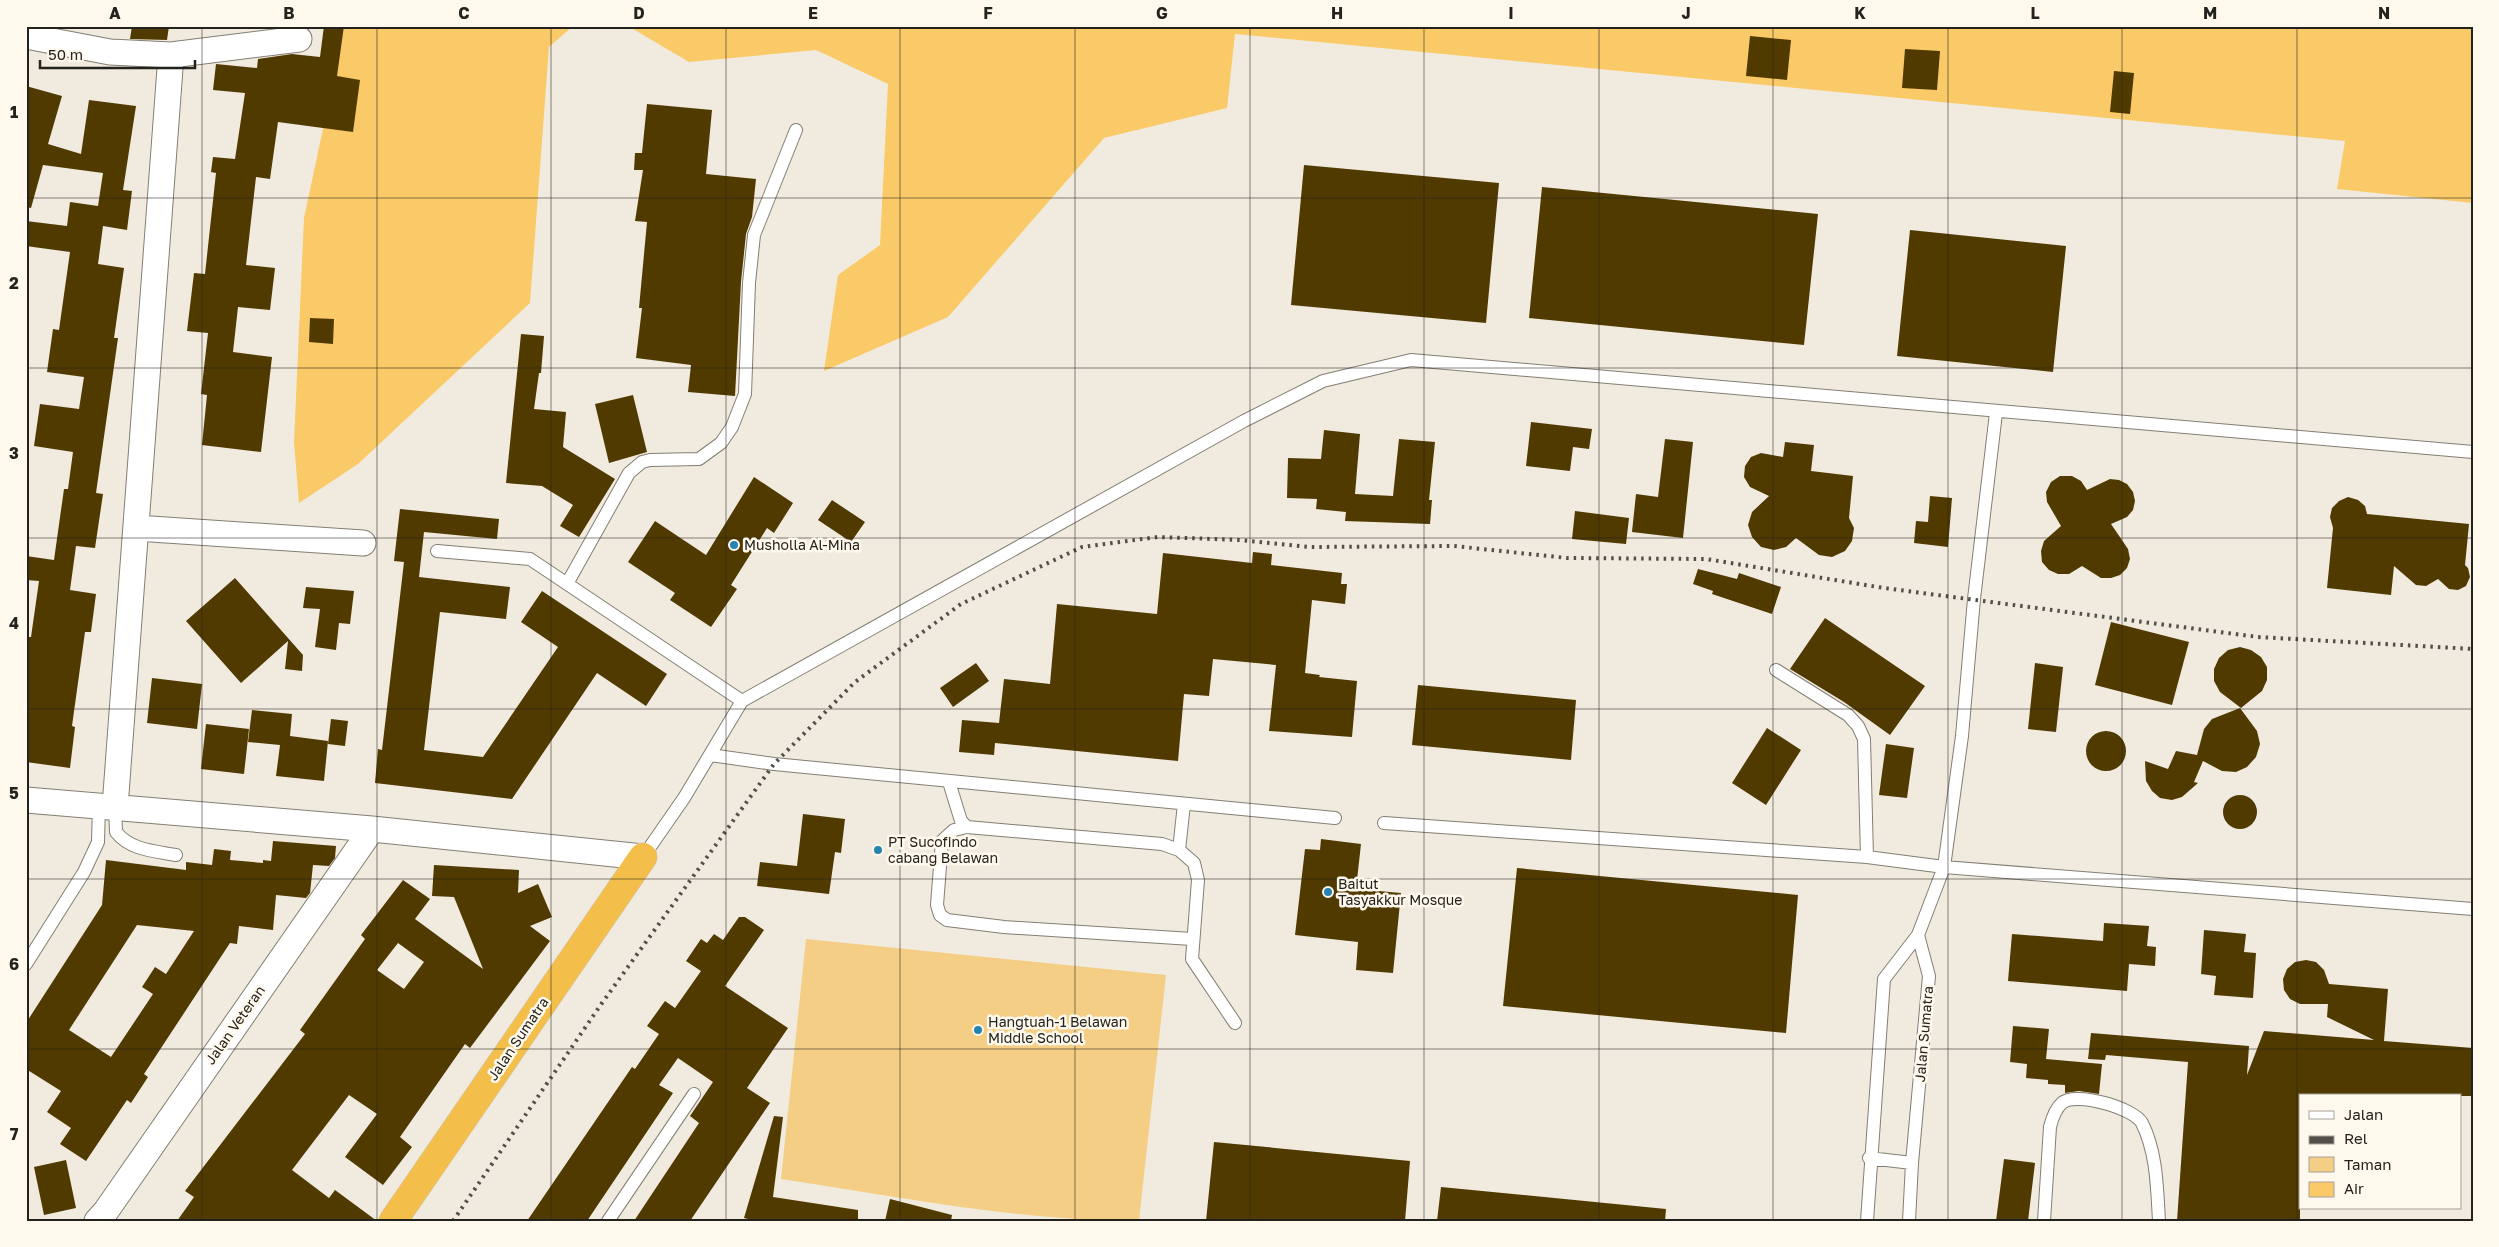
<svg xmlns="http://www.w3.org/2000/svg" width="2499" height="1247" viewBox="0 0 2499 1247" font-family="'Golos Text',sans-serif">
  <rect width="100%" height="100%" fill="#f1ebdf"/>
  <!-- green -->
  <path fill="#f4ce84" d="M806,939L1166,975L1139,1221C1019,1221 899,1197 781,1179Z"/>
  <!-- water -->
  <path fill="#f9ca67" d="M336,26H573L549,47L530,303L358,464L299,503L294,442L304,218L331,91Z
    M628,26H2473V203L2337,189L2345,141L1235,34L1227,108L1104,138L948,317L824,371L838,275L880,245L888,84L816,50L689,62Z"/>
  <!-- building -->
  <path fill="#513a00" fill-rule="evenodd" d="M132,26H169L167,40L130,39Z
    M324,26H344L337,76L360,80L353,132L278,122L270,179L256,177L246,265L275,268L270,310L238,307L233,352L272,357L261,452L202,445L207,395L201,394L208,333L187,331L194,273L205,274L216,173L211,172L213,157L235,159L245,93L213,90L216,64L257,68L258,59L292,54L320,57Z
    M1750,36L1791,40L1787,80L1746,76Z
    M1905,49L1940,51L1937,90L1902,88Z
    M2114,71L2134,73L2130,114L2110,112Z
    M26,86L62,96L48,144L81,154L89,100L136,106L123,190L132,191L127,230L103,226L98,264L124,268L114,338H118L96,493L103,494L95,548L76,546L70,590L96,594L91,632H85L72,726L75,727L70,768L26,762V637H31L39,581L26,580V556L54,560L64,489H68L73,452L34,446L40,404L79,409L84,377L47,372L53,329L59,330L70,252L26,246V221L67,226L70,202L98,206L103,173L43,165L31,208L26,207Z
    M647,104L712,110L706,174L756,179L752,217L746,234L741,282L735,396L688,392L691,365L636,358L642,308H639L647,222L635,221L643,170H634L635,153H642Z
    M1304,165L1499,183L1486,323L1291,305Z
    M1542,187L1818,214L1804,345L1529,318Z
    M1910,230L2066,246L2053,372L1897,356Z
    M310,318L334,319L333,344L309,342Z
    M521,334L544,336L541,373H539L534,409L566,412L563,447L615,479L579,537L560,526L573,505L542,486L506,483Z
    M633,395L647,452L609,463L595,404Z
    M1531,422L1592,429L1589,449L1573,447L1570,471L1526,466Z
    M1324,430L1360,434L1355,494L1393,496L1399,439L1435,442L1429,500H1432L1430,524L1345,521L1346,512L1316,509L1317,499L1287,498L1288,458L1321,459Z
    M1665,439L1693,442L1683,538L1632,532L1636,494L1658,497Z
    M1785,442L1814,445L1811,471L1853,476L1849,518L1854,528L1852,541L1845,551L1832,557L1819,555L1796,538L1786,547L1774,550L1761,547L1752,537L1748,525L1752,512L1769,496L1750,487L1744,477L1745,466L1751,457L1761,453L1783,457Z
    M2060,476H2072L2081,481L2087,490L2110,479L2119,480L2127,484L2133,492L2135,501L2133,510L2127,517L2111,524L2128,549L2130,559L2127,568L2120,575L2111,578H2101L2082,566L2069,574H2058L2049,570L2042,562L2041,551L2044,541L2061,526L2047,502L2046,492L2051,482Z
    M754,477L793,503L774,533L767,528L731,585L737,589L711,627L670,600L675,593L628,562L655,521L706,555Z
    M1930,496L1952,498L1948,547L1914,543L1916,521L1928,522Z
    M2348,497L2358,500L2365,506L2367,514L2469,524L2465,565L2468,568L2470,577L2466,586L2458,590L2449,589L2438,579L2426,586L2416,585L2394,566L2391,595L2327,588L2333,528L2330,517L2332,508L2339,501Z
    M832,500L865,522L851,542L818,520Z
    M400,509L499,519L497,539L424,532L419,577L510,587L506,619L440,612L424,750L483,757L558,647L521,622L542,591L667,674L646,706L597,673L512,799L375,783L378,749L382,750L404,562L394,561Z
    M1575,511L1629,518L1626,544L1572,539Z
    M1253,552L1272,554L1271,565L1342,573L1341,584H1347L1345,604L1312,600L1305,673L1320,675L1319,677L1357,681L1352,737L1269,731L1276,665L1213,659L1209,696L1184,694L1178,761L995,743L994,755L959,752L962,720L999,723L1004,679L1050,684L1057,604L1157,614L1163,553L1252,563Z
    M1698,569L1737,579L1739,573L1781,587L1772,614L1712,594L1713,591L1693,584Z
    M235,578L303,655L302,671L285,669L288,641L241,683L186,621Z
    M306,587L354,591L350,624L339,623L336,650L315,647L320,609L303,608Z
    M1825,618L1925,686L1890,735L1844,702L1790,669Z
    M2111,622L2189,642L2172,705L2095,685Z
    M2240,647L2251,650L2261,657L2267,667V680L2262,691L2241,708L2220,692L2214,681V669L2219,658L2228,650Z
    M976,663L989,681L953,707L940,688Z
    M2035,663L2063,667L2056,732L2028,729Z
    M152,678L202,684L197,729L147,723Z
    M1418,685L1576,700L1571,760L1412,745Z
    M2240,708L2257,731L2260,744L2256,757L2247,767L2236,772L2222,771L2203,761L2194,782L2198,783L2182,797L2172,800L2160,798L2152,791L2146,781L2145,761L2168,769L2176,751L2197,755L2204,729L2212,719Z
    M252,710L292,714L290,736L328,741L324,781L276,776L280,745L248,742Z
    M331,719L348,721L345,746L328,744Z
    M206,724L249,729L244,774L201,769Z
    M1767,728L1801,750L1766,805L1732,783Z
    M2086 751a20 20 0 1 1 40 0a20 20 0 1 1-40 0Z
    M1886,744L1914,748L1907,798L1879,795Z
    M2223 812a17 17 0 1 1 34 0a17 17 0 1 1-34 0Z
    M803,814L845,819L841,853L835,852L829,894L757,886L760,862L797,866Z
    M1321,839L1361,844L1356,889L1401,893L1393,973L1356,970L1358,942L1295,935L1305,849L1320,850Z
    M273,841L336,846L335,858L329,866L313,865L310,893L306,898L276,895L273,930L239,926L237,944L230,943L144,1074L148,1077L131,1103L127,1100L86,1161L60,1144L71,1128L47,1112L61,1091L26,1069V1023L102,905L106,860L186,870V862L212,865L214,849L231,851L230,860L263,863V860L271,861ZM137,925L194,931L166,974L155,967L142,987L153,994L111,1057L69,1030Z
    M434,865L519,870L518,893L538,884L552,917L530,926L550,941L470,1048L465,1044L400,1137L412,1147L383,1185L345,1157L377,1114L349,1095L292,1170L329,1198L335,1190L377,1221H177L194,1197L185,1191L305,1034L300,1030L365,939L361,935L403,880L430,899L415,919L483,969L454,897L432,896ZM398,943L424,962L404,989L377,970Z
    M1517,868L1798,895L1786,1033L1503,1006Z
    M739,917H745L764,930L725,986L788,1028L747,1088L770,1103L690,1221H634L699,1123L690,1116L713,1082L678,1058L659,1085L673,1093L587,1221H527L632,1067L635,1069L659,1034L647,1026L665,1001L675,1008L701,971L686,961L701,939L707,943L714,934L723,940Z
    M2104,923L2149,926L2147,946L2156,947L2155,966L2129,964L2127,991L2008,981L2012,934L2103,941Z
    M2204,930L2246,934L2244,952L2256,953L2253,998L2214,995L2216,976L2201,974Z
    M2306,960L2316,962L2324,970L2329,984L2388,989L2384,1041L2473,1048V1096H2300V1221H2177L2188,1062L2106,1055L2105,1060L2088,1059L2091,1033L2249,1046L2247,1075L2264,1031L2374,1040L2327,1017L2328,1004H2300L2290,999L2284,990L2283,979L2287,969L2295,962Z
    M2013,1026L2049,1029L2046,1059L2102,1064L2099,1094L2079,1091L2065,1093V1085L2048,1084V1080L2026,1078L2027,1064L2010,1062Z
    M774,1116L783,1117L773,1197L858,1210V1221H756L744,1218Z
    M1214,1142L1410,1161L1405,1221H1206Z
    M2004,1159L2035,1163L2028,1221H1996Z
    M66,1160L76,1208L44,1215L34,1167Z
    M1441,1187L1666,1209L1665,1221H1437Z
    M890,1199L952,1215L951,1221H885Z"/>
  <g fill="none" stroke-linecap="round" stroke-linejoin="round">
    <defs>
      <path id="lane" d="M437,551L530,559L742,701
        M568,582L629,473L642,462L650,460L699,459L721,443L732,427L745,394L749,283L754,235L796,130
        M1776,670L1848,715L1858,726L1864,739L1867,857
        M710,755L774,764L1335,818
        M949,782L961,821L967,827L1162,844L1179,850L1194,863L1198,880L1192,959L1235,1023
        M115,807L116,832C130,850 154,851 176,855
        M1384,823L1867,857L1944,867L2473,909
        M967,827L954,830L942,841L937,905L940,915L947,920L1004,927L1192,939
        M1179,850L1184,804
        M643,857L684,798L742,701L1244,421L1323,381L1411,360L2473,452
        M26,964L84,872L98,842L99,806
        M1869,1158L1912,1163
        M608,1221L694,1094
        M1867,1221L1884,979L1918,935L1944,867L1962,736L1974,599L1996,413
        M1909,1221L1912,1163L1929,976L1918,935
        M2044,1221L2050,1127C2052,1119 2055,1109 2062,1103C2075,1091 2134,1108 2142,1123C2157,1153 2157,1188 2159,1221"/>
      <path id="street" d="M26,36L110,52L171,55L299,39
        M136,528L363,543
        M26,800L372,829L643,857
        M115,807L171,55
        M97,1221L106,1211L372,829"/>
      <path id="highway" d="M393,1221L643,857"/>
    </defs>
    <!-- lane casing -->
    <use href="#lane" stroke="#837e73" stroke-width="14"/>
    <!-- street casing -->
    <use href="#street" stroke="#837e73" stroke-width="27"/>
    <!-- highway casing -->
    <use href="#highway" stroke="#cacac9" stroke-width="29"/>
    <!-- lane -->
    <use href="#lane" stroke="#fff" stroke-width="12"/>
    <!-- street -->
    <use href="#street" stroke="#fff" stroke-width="25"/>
    <!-- highway -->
    <use href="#highway" stroke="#f3be4a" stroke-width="28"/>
    <!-- rail -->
    <path stroke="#524f48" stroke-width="4" stroke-dasharray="2.5 5" stroke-linecap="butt" d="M453,1221L602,1003L774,764L855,682L961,604L1082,547L1158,537L1240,540L1310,547L1454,546L1567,558L1706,559L1884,588L2258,637L2473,649"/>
  </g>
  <!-- grid -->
  <path fill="none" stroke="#24221d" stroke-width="1" stroke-opacity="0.55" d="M202,26V1221M377,26V1221M551,26V1221M726,26V1221M900,26V1221M1075,26V1221M1250,26V1221M1424,26V1221M1599,26V1221M1773,26V1221M1948,26V1221M2122,26V1221M2297,26V1221M26,198H2473M26,368H2473M26,538H2473M26,709H2473M26,879H2473M26,1049H2473"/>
  <!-- markers -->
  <g fill="#2483af" stroke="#fef8ed" stroke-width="2">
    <circle cx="734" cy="545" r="5"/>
    <circle cx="878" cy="850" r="5"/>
    <circle cx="1328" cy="892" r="5"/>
    <circle cx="978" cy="1030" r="5"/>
  </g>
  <g text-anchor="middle" stroke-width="5" stroke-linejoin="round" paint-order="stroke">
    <!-- poi labels -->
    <g font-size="14" fill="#24221d" stroke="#fef8ed" text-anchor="start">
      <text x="744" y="550">Musholla Al-Mina</text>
      <text x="888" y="847">PT Sucofindo<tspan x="888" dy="16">cabang Belawan</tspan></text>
      <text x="1338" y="889">Baitut<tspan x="1338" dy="16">Tasyakkur Mosque</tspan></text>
      <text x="988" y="1027">Hangtuah-1 Belawan<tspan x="988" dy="16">Middle School</tspan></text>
    </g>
    <!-- street labels -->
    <g font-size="14" fill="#24221d" stroke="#fef8ed">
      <text transform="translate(235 1025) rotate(-55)" y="5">Jalan Veteran</text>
      <text transform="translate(1924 1034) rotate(-85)" y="5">Jalan Sumatra</text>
      <text transform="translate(518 1039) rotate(-56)" y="5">Jalan Sumatra</text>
    </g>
  </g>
  <!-- border -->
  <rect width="2499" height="1247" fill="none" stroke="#fef8ed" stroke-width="55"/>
  <!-- legend -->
  <rect x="2299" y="1094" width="162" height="115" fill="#fef8ed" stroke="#a7a29a"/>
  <rect x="2309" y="1111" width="25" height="8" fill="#ffffff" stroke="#a7a29a"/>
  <text x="2344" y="1120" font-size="15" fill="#24221d">Jalan</text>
  <rect x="2309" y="1136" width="25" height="8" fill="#524f48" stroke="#a7a29a"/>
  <text x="2344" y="1144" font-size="15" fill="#24221d">Rel</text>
  <rect x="2309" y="1157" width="25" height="15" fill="#f4ce84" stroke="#a7a29a"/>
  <text x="2344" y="1170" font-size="15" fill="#24221d">Taman</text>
  <rect x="2309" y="1182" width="25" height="15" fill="#f9ca67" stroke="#a7a29a"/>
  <text x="2344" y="1194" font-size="15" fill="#24221d">Air</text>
  <!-- scale -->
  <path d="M40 60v8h155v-8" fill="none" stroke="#24221d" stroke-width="2.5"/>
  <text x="48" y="60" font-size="15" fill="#24221d" stroke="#fef8ed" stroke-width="4" paint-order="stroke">50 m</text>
  <rect x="28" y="28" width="2444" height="1192" fill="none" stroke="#24221d" stroke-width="2"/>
  <g font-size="16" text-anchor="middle" font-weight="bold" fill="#24221d">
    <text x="115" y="19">A</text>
    <text x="289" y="19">B</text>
    <text x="464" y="19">C</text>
    <text x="639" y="19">D</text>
    <text x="813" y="19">E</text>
    <text x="988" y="19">F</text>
    <text x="1162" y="19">G</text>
    <text x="1337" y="19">H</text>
    <text x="1511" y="19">I</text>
    <text x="1686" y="19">J</text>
    <text x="1860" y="19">K</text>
    <text x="2035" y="19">L</text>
    <text x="2210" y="19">M</text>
    <text x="2384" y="19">N</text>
    <text x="14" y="118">1</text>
    <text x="14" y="289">2</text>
    <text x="14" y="459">3</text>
    <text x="14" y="629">4</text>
    <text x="14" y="799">5</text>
    <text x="14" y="970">6</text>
    <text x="14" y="1140">7</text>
  </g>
</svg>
